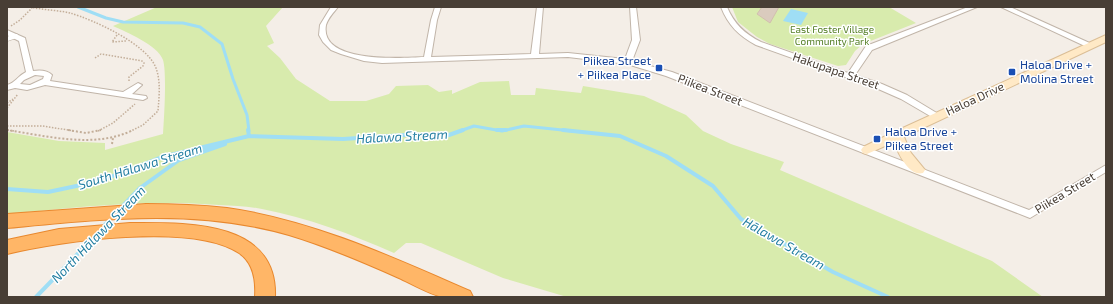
<svg xmlns="http://www.w3.org/2000/svg" width="1113" height="304" viewBox="0 0 1113 304" font-family="'Exo 2',sans-serif">
  <rect width="100%" height="100%" fill="#f4eee7"/>
  <!-- green -->
  <path fill="#d8ebad" d="M157,7H283L266,26L274,43L267,46L280,58L296,79L330,101H366L389,94L396,86L428,85L439,92L452,90V94L480,82L509,81L511,95H535L536,88L581,93L583,86L644,96L686,115L703,131L731,144L784,162L780,170L992,261L1043,297H567L503,278L421,243H406L394,253C351,234 308,218 262,209C248,206 233,206 219,205C148,199 78,207 7,214V132L59,141L105,143V150L163,134C164,119 167,73 163,60C158,45 126,32 113,26Z
    M732,7H889L916,23L863,44L855,51L846,65L838,66L770,44L757,37L738,22Z"/>
  <!-- water -->
  <path fill="#9fdef5" d="M791,9L808,13L801,25L783,21Z"/>
  <g fill="none" stroke-linecap="round" stroke-linejoin="round">
    <!-- stream-far1 -->
    <path stroke="#9fdef5" stroke-width="3" d="M78,7L106,18L123,22L183,23L200,27L222,44L233,79L247,115L249,131
      M460,131L474,126L502,131L524,126L572,131"/>
    <!-- stream -->
    <path stroke="#9fdef5" stroke-width="4" d="M248,130L249,136
      M497,130H506
      M563,130L620,136L666,156L713,186L741,219L833,272L888,297
      M7,189L48,192L100,181L162,157L249,136L343,139L405,135H449L463,130
      M120,209L140,188L179,160L225,144
      M102,228L113,216
      M36,297L94,237"/>
  </g>
  <!-- building -->
  <path fill="#dacbbe" stroke="#d2bfae" d="M762,7H779L770,23L757,14Z"/>
  <g fill="none" stroke-linecap="round" stroke-linejoin="round">
    <defs>
      <path id="lane" d="M7,39L16,36"/>
      <path id="street" d="M331,7H338C334,12 328,18 326,25C319,64 402,58 424,57L431,20L435,7H441L437,20L431,57L531,54L537,7H543L539,54L568,53L625,59L632,40L630,7H636L640,40L632,61L672,72L1029,210L1106,165V172L1030,218L666,76L627,64L568,57L382,63L364,61L341,54L331,50L323,42L319,35L320,25Z
        M721,7H727C734,24 745,34 761,42L848,73L866,46L968,7H977L872,50L855,75L882,84L907,95L940,115L941,117L940,119L937,120L901,99L876,88L756,45C739,36 728,25 721,7Z
        M1001,7H1010L1094,45L1093,47H1087Z
        M7,30L25,38L33,71C40,70 47,70 52,75L50,81L123,92L138,83L142,85L132,94L146,96L147,98L143,100L45,85L27,90L15,88L7,90V85C15,83 18,76 26,72L19,41L7,35ZM35,75L44,76L43,79L30,85L20,84L24,80Z"/>
      <path id="secondary" d="M1106,35V42L904,137L911,153L925,170L923,173C909,177 898,153 894,142L867,154L863,153L861,150L863,147L894,132Z"/>
      <path id="highway" d="M146,204C173,204 200,205 227,208C312,220 392,257 470,291L473,297C464,297 452,299 443,297C431,295 410,283 399,278C363,262 326,246 289,235C195,208 103,219 7,228V214Z
        M130,223C184,223 278,219 275,297H255C256,281 254,263 239,253C193,222 60,241 7,254V240L59,229Z"/>
    </defs>
    <!-- lane casing -->
    <use href="#lane" stroke="#c1b5a9" stroke-width="5.5"/>
    <!-- street casing -->
    <use href="#street" stroke="#c1b5a9" stroke-width="2"/>
    <!-- secondary casing -->
    <use href="#secondary" stroke="#dbbe96" stroke-width="2"/>
    <!-- highway casing -->
    <use href="#highway" stroke="#e8882e" stroke-width="2"/>
    <!-- path-far1 -->
    <path stroke="#c3ae99" stroke-width="1.5" stroke-dasharray="1.5 1.5" stroke-linecap="butt" d="M30,7C43,10 57,10 70,13C94,20 147,44 156,68C161,82 159,97 158,111L143,125L131,131
      M11,26L20,20L32,8
      M117,35L112,42L126,41
      M95,58L101,54L142,61L144,63L143,66L129,77V82
      M7,103L13,99
      M7,108L18,94
      M7,126H43L74,131
      M7,130L14,131
      M98,131L113,123L135,104"/>
    <!-- path -->
    <path stroke="#c3ae99" stroke-width="2" stroke-dasharray="2 2" stroke-linecap="butt" d="M7,130C47,136 95,149 133,130
      M68,130L86,133L101,130
      M112,144L113,138"/>
    <!-- lane -->
    <use href="#lane" stroke="#fff" stroke-width="4"/>
    <!-- street -->
    <use href="#street" fill="#fff" fill-rule="evenodd"/>
    <!-- secondary -->
    <use href="#secondary" fill="#ffe9c6" fill-rule="evenodd"/>
    <!-- highway -->
    <use href="#highway" fill="#ffb667" fill-rule="evenodd"/>
  </g>
  <!-- markers -->
  <g fill="#1a4fb4" stroke="#fff" stroke-width="1.5">
    <rect x="655" y="64" width="8" height="8" rx="2"/>
    <rect x="1008" y="68" width="8" height="8" rx="2"/>
    <rect x="873" y="135" width="8" height="8" rx="2"/>
  </g>
  <g text-anchor="middle" stroke-width="3" stroke-linejoin="round" paint-order="stroke">
    <!-- far-park labels -->
    <g font-size="10" fill="#537e24" stroke="#fff">
      <text x="832" y="33">East Foster Village<tspan x="832" dy="12">Community Park</tspan></text>
    </g>
    <!-- transit labels -->
    <g font-size="12" fill="#164399" stroke="#fff" text-anchor="start">
      <text x="651" y="65" text-anchor="end">Piikea Street<tspan x="651" dy="14">+ Piikea Place</tspan></text>
      <text x="1020" y="69">Haloa Drive +<tspan x="1020" dy="14">Molina Street</tspan></text>
      <text x="885" y="136">Haloa Drive +<tspan x="885" dy="14">Piikea Street</tspan></text>
    </g>
    <!-- street labels -->
    <g font-size="12" fill="#483e35" stroke="#fff">
      <text transform="translate(836 71) rotate(19)" y="4">Hakupapa Street</text>
      <text transform="translate(710 90) rotate(21)" y="4">Piikea Street</text>
      <text transform="translate(975 99) rotate(-25)" y="4">Haloa Drive</text>
      <text transform="translate(1065 193) rotate(-31)" y="4">Piikea Street</text>
    </g>
    <!-- water labels -->
    <g font-size="13" font-style="italic" fill="#247fa2" stroke="#fff">
      <text transform="translate(402 136) rotate(-3)" y="5">Hālawa Stream</text>
      <text transform="translate(140 166) rotate(-17)" y="5">South Hālawa Stream</text>
      <text transform="translate(98 234) rotate(-46)" y="5">North Hālawa Stream</text>
      <text transform="translate(784 243) rotate(30)" y="5">Hālawa Stream</text>
    </g>
  </g>
  <!-- border -->
  <rect width="1113" height="304" fill="none" stroke="#483e35" stroke-width="16"/>
</svg>
